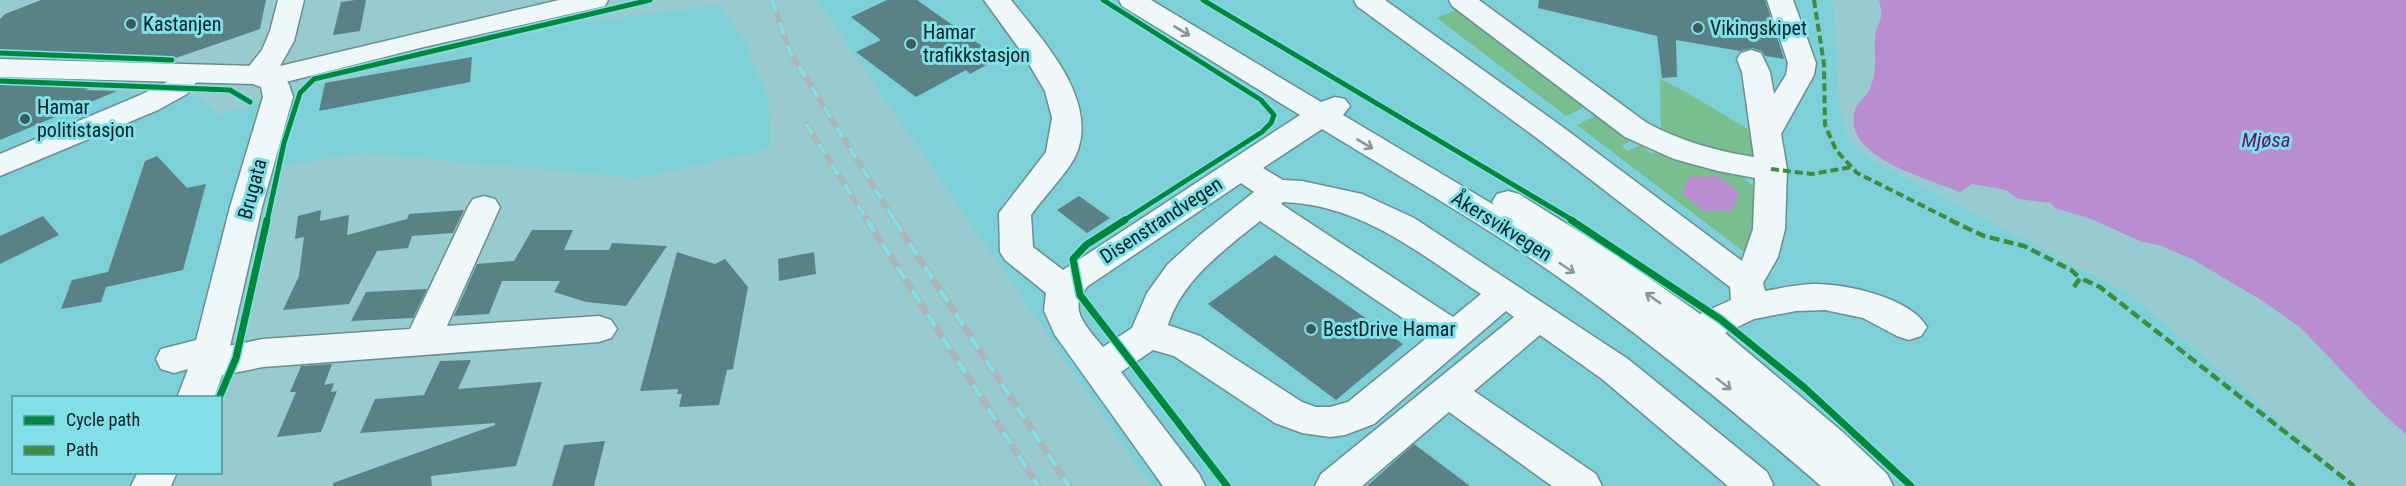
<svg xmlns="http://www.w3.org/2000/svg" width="2406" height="486" viewBox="0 0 2406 486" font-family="'Roboto Condensed',sans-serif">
  <rect width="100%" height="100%" fill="#98cbd0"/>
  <!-- built -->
  <path fill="#7ed0d8" d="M817,0H1830L1834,13L1840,112L1850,143L1872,161L2129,294L2356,486H1152Z
    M718,5L745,40L769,103L770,149L639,178L365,153L282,166L256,184L193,397L14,398V472L156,473L150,486H0V88L197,96L219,115L309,88L569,24Z"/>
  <!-- green -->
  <path fill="#78be8f" d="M1458,9L1587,106L1566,116L1437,18Z
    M1660,79L1689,94L1751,131L1758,162L1661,138Z
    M1599,114L1633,139L1622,146L1627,151L1641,145L1651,153L1662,152L1737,173C1749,180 1754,187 1760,199L1748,252H1744L1577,125Z"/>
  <!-- water -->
  <path fill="#b98ed0" d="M1879,0H2406V434L2378,409L2301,328L2261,300L2192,259L2161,246L2140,241L2091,219L2055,208L2051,203L2018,199L2006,190L1972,184L1960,192C1930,179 1846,159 1854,114C1857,100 1866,99 1870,88C1878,71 1874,57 1875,39C1876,20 1885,24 1879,0Z
    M1717,176L1739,192L1733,210L1704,211L1682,194L1689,177Z"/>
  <!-- building -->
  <path fill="#5a8185" d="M41,0H266L260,29L167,61L0,57V19L5,14Z
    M355,0H366L360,31L333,35L341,2Z
    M887,0H917L999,58L970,74L966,70L916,97L856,52L881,40L851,17Z
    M1539,0H1765L1784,59L1765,56L1762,51L1752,48L1740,51L1676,40L1677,77L1662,78L1657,36L1538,8Z
    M472,57L470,82L319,111L325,83Z
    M0,79L107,82L85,90L117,91L0,140Z
    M157,156L187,188L206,184L183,270L106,287L101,302L61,309L72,280L108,272L145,161Z
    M1079,196L1110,218L1087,233L1057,210Z
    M321,210L320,221L349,215L347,235L407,219L409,214L464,210L453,233L412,236L408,248L377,251L349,304L283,310L299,276L304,237L295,239L298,216Z
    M43,216L59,235L0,264V236Z
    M532,230H573L564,250H609L612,243L667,246L626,306L586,302L554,292L560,281H502L489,314L454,316L477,264L514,261Z
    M677,252L715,264L725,259L748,287L733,369L727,370L719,405L679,407L682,394H677L678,389L640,391Z
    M814,252L816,274L779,281L778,259Z
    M1275,255L1403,344L1336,400L1208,304Z
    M427,289L413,318L351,321L366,292Z
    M471,360L458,389L542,382L516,466L431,476L432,486H333V483L495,425V423L360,433L375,399L424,395L440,361Z
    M332,364L324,385L334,383L331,392L337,391L321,432L277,437L296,392H290L301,366Z
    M605,441L594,486H552L564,445Z
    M1414,444L1470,486H1367Z"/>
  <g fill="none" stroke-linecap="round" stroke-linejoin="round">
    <defs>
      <path id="minor" d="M278,0H304L294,41L280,66L559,0H608L605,6L424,47L266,87L246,81L242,75L262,50L270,31Z
        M984,0H1011C1042,40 1100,100 1076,155C1068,172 1043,198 1031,215L1033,247L1063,270L1300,115L1122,6L1119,0H1151L1321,102L1335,97L1345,99L1350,106L1343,115L1494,205L1492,202L1497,194L1508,191L1519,194L1618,256L1700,314L1731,300L1730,287L1538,139L1357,6L1354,0H1385L1560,125L1742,261L1753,229L1755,178L1718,171L1674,159L1625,137L1452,6L1449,0H1479L1647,123C1681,141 1715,151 1754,157L1742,72L1737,59L1741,53L1751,50L1761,53L1770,72L1774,94L1786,75L1788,63L1767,0H1793L1816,63L1814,75L1781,134L1787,169L1785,229L1778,257L1763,283L1765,291C1781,288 1796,285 1812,284C1844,283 1910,297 1927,327L1921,336L1909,340L1897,336L1863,318L1825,310L1796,311L1754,319L1725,333L1845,434L1887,474L1893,486H1821C1743,419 1663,353 1579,292C1497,232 1408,182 1322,129L1263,168L1283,180L1302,181L1362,194L1414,218L1628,359L1767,472L1773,484L1772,486H1728L1602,379L1540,335L1474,391L1596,474L1602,486H1552L1449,412L1362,486H1315L1321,474L1514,317L1506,311L1374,424L1345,435L1330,437L1302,433L1275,423L1174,356L1153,350L1121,372L1199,474L1205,486H1163L1055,335L1044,311L1046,293L1005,260L1000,252L999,213L1046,152L1052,118L1045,91L1023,54ZM1241,183L1254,192L1200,235L1168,264L1147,293L1132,328L1103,347C1087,327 1066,309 1088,286ZM1283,202C1362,205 1417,252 1481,294L1453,317L1281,204ZM1260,221L1429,336L1348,402L1330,407H1316L1302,402L1200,336L1168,325C1182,280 1224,250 1260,221Z
        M188,66L198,69L202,75L187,94L158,110L0,176V154L138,96L167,82L178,69Z
        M484,196L495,199L500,207L447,326L599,316L611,320L617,329L611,338L599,342L263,367L208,378L195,374L192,368L174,373L161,369L156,359L161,349L212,336L225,340L228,346L263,339L410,329L468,207L473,199Z"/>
      <path id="major" d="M0,59L256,66C279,72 287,72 293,97L262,207L226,364L214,398H177L190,364L230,207L263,97L261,87L253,84L0,77Z
        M138,472H177L171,486H131Z"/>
    </defs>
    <!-- minor casing -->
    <use href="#minor" stroke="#6a8f92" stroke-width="3"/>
    <!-- major casing -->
    <use href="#major" stroke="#6a8f92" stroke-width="3"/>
    <!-- minor -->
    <use href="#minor" fill="#f0f7f8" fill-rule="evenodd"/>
    <!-- major -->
    <use href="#major" fill="#f0f7f8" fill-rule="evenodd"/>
    <defs>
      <path id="rail-far1" d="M772,0L790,52L895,221
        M806,124L868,221"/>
      <path id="rail" d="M867,220L1038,486
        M894,220L1069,486"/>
    </defs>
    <!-- rail-far1 casing -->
    <use href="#rail-far1" stroke="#a9b7b8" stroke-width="6"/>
    <!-- rail casing -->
    <use href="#rail" stroke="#a9b7b8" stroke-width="7"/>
    <!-- rail-far1 -->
    <use href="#rail-far1" stroke="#81dfe7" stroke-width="4" stroke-dasharray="12" stroke-linecap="butt"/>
    <!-- rail -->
    <use href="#rail" stroke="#81dfe7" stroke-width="4.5" stroke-dasharray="14" stroke-linecap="butt"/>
    <!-- quiet-far1 -->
    <path stroke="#3e8c3d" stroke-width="4" stroke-dasharray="8 4" stroke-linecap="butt" d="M1814,0L1824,64L1825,125L1836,150L1857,173L1953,221
      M1771,169L1812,174L1852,167"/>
    <!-- quiet -->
    <path stroke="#3e8c3d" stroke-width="4.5" stroke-dasharray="10 4.5" stroke-linecap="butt" d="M1950,220L1984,236L2024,246L2071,270L2080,278
      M2074,287L2080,278L2100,287L2354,486"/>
    <defs>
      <path id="cycleway-far1" d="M1103,0L1261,100L1274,115L1271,123L1262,132L1123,221
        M1203,0L1574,221
        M0,53L172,60
        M0,81L230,90L250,102
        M267,221L284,143L300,93L314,79L650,0"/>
      <path id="cycleway" d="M1125,220L1086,245L1073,259L1080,295L1227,486
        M1571,220L1720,319L1805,388L1911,486
        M219,398L236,358L267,220"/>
    </defs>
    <!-- cycleway-far1 casing -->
    <use href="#cycleway-far1" stroke="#81dfe7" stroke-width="8"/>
    <!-- cycleway casing -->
    <use href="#cycleway" stroke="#81dfe7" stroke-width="10"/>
    <!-- cycleway-far1 -->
    <use href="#cycleway-far1" stroke="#00873e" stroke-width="5"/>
    <!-- cycleway -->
    <use href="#cycleway" stroke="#00873e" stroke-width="7"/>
  </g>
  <!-- one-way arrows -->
  <defs><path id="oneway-shaft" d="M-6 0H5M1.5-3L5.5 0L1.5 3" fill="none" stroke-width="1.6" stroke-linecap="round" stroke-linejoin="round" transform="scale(1.5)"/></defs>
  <g stroke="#859799">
    <use href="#oneway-shaft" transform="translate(1182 31) rotate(31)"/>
    <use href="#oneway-shaft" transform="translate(1365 144) rotate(31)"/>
    <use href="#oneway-shaft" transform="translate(1567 268) rotate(34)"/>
    <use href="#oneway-shaft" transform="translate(1653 298) rotate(-145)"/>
    <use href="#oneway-shaft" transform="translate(1724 384) rotate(38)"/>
  </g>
  <!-- markers -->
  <g fill="#375d61" stroke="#81dfe7" stroke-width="2">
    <circle cx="131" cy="24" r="6"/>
    <circle cx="1698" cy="28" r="6"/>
    <circle cx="911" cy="44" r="6"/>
    <circle cx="25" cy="119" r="6"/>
    <circle cx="1311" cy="329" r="6"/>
  </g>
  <g text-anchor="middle" stroke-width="6" stroke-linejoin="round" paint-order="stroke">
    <!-- poi labels -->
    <g font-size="20" fill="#032225" stroke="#81dfe7" text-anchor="start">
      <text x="143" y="31">Kastanjen</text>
      <text x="1710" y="35">Vikingskipet</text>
      <text x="923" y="39">Hamar<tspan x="923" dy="23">trafikkstasjon</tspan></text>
      <text x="37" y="114">Hamar<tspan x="37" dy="23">politistasjon</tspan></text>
      <text x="1323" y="336">BestDrive Hamar</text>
    </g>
    <!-- street labels -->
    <g font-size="20" fill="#032225" stroke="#81dfe7">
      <text transform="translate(252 189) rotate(-75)" y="7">Brugata</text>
      <text transform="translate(1161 220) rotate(-33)" y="7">Disenstrandvegen</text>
      <text transform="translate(1502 226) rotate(32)" y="7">Åkersvikvegen</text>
    </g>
    <!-- water labels -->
    <g font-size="21" font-style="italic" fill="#62156b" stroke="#81dfe7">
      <text x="2266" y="147">Mjøsa</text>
    </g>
  </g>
  <!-- legend -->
  <rect x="12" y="396" width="210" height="78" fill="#81dfe7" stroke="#4f9399" stroke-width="1.5"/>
  <rect x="24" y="416" width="30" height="9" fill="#00873e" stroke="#4f9399" stroke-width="1.5"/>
  <text x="66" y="426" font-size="18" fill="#032225">Cycle path</text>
  <rect x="24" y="446" width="30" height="9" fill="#3e8c3d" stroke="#4f9399" stroke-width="1.5"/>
  <text x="66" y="456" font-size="18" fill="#032225">Path</text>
</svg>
